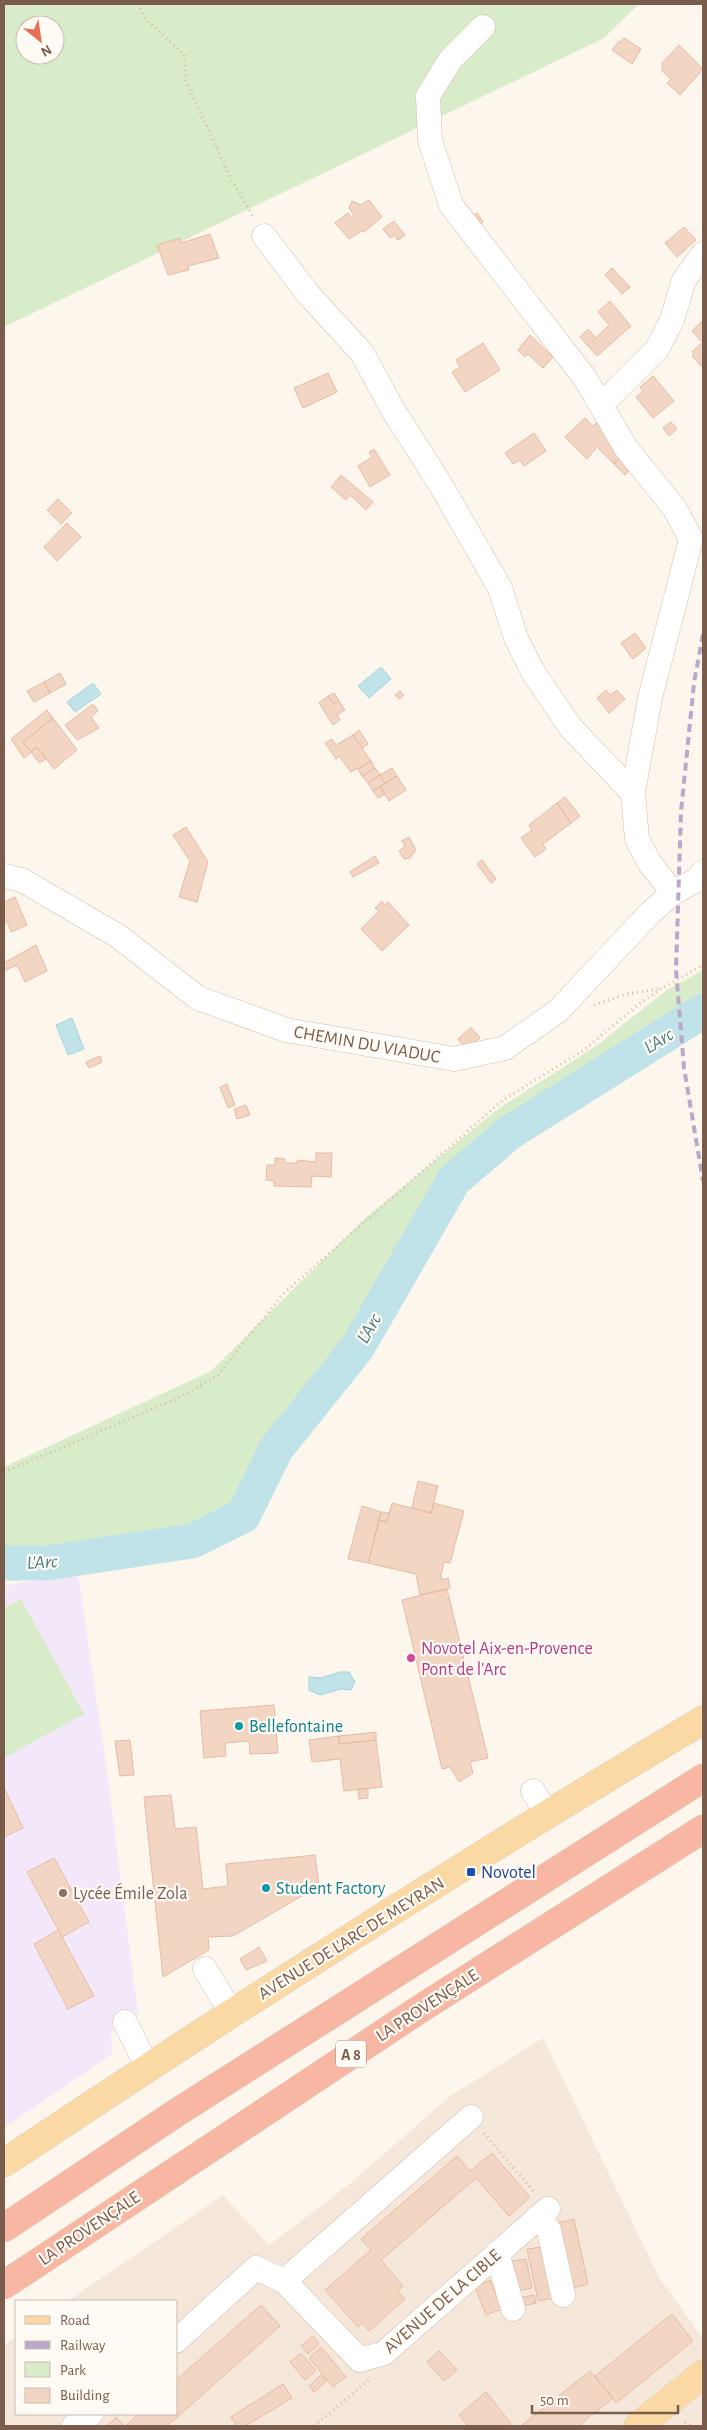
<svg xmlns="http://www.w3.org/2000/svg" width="707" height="2430" viewBox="0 0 707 2430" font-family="'Alegreya Sans',sans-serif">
  <rect width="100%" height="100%" fill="#fdf6ec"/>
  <!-- residential -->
  <path fill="#f5e8da" d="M543,2038L660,2279L703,2338V2426H4V2345L16,2337V2414H176V2301H68L223,2195L269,2245L347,2186L449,2097Z"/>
  <!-- education -->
  <path fill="#f3e8fa" d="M78,1573L107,1772L138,2014L111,2032L112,2054L4,2128V1586Z"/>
  <!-- green -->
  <path fill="#d8ecc9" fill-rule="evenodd" d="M4,4H639L604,38L4,327ZM25,25H55V55H25Z
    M703,970V1011L509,1133L454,1180L357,1348L276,1449L243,1516L192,1541L47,1563H4V1467L211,1371L363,1220L498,1109L596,1046L667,990Z
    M21,1599L84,1714L4,1758V1608Z"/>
  <!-- water -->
  <path fill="#bfe3e8" stroke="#a5d3da" d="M381,667L391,679L369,698L358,686Z
    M93,683L101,694L75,712L67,702Z
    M72,1018L84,1049L68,1055L56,1025Z
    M340,1672H349L355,1682L351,1690L341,1689L320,1695L309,1690V1677L321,1678Z"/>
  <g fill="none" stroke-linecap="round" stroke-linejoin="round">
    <!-- river -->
    <path stroke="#bfe3e8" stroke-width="35" d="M4,1563H47L192,1541L243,1516L276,1449L357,1348L454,1180L509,1133L703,1011"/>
  </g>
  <!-- building -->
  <path fill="#f3d5c3" stroke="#e6bba3" d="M624,38L641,49L632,64L612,50L619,41L621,42Z
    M679,45L703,69L680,95L667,83L671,79L662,71V63Z
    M369,200L382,217L364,232L363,230L349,239L335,223L348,213L351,217L354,215L349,208L352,201L361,205Z
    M477,213L483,222L474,228L468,220Z
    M394,221L405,235L398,240L394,235L390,238L383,229Z
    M684,227L696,240L677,257L665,243Z
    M210,234L219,258L188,266L189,270L168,275L157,245L180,238L181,243Z
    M612,268L630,287L622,294L605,275Z
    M610,301L631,326L597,356L588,346L609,325L598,312Z
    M702,321L703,339L701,341L692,331Z
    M588,329L596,338L588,346L580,337Z
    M530,335L553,357L543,368L528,354L525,357L518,350Z
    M703,342V364L701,366L692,356L694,354L692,352Z
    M483,343L500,370L465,392L452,372L460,367L456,360Z
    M328,373L337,392L303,408L294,388Z
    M653,376L674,401L653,418L636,397L643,391L640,387Z
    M585,418L593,426L596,423L610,436L607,439L623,454L614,464L597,447L587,459L565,437Z
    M671,422L677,429L669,436L663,428Z
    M534,433L546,451L524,466L520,460L513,464L505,453Z
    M610,436L634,465L625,475L614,464L623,454L607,439Z
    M374,449L390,475L370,487L358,466L372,457L369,452Z
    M341,475L373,502L366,510L350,495L346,500L331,487Z
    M58,499L72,513L61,524L47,510Z
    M67,523L81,537L57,561L44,547Z
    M635,633L646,648L633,659L621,643Z
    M60,673L66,684L50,693L44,682Z
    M44,682L50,693L34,702L27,691Z
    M606,690L610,695L617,690L625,699L609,713L597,698Z
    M400,691L404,695L399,699L395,695Z
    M334,693L339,701L334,704L328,696Z
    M328,696L334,704L339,701L345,710L337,715L340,720L333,725L319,703Z
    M93,704L98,711L91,717L99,728L77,740L65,725Z
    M47,710L53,718L23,742L31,752L24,758L11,739Z
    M53,718L77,750L54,769L37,747L31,752L23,742Z
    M359,730L368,744L362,748L353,735Z
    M353,735L371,761L351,772L339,756L336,759L325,743L332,739L336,745Z
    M37,747L46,759L39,763L31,752Z
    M371,761L375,768L362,776L358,769Z
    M375,768L380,775L368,783L362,776Z
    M392,768L397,776L385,783L380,775Z
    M380,775L385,783L373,791L368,783Z
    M397,776L406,790L389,801L380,787Z
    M380,787L385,794L378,798L373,791Z
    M565,797L580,816L571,823L557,803Z
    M557,803L571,823L543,844L546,849L535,857L521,838L532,830L529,825Z
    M186,827L208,862L197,902L179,897L190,861L173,835Z
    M409,837L416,850L410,858L404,859L399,851L405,846L402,841Z
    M375,856L379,863L353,877L350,872Z
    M482,860L496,879L491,883L477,864Z
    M15,897L27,925L11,932L7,921L4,923V902Z
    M382,901L385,905L388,902L409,925L382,951L361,929L379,911L375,908Z
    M36,945L47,971L25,982L17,965L4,971V963Z
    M471,1027L480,1038L466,1049L458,1039Z
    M100,1056L102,1062L89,1068L86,1062Z
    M227,1084L235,1105L228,1108L220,1087Z
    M246,1105L250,1115L237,1119L234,1109Z
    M316,1153H332L331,1177L312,1176L311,1187L274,1186V1181L266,1180L267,1165H275V1158L285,1159V1163H297L298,1160L316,1162Z
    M418,1481L438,1486L431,1513L412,1508Z
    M392,1503L431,1513L434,1503L464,1511L450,1563L444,1562L441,1575L442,1580L448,1578L450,1588L420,1595L416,1574L368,1563L379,1520L387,1522Z
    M362,1506L381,1512L368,1563L348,1559Z
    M381,1512L389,1513L387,1522L379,1520Z
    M447,1589L488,1758L470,1762L473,1773L459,1782L450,1767L442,1769L402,1600Z
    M274,1705L278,1753L250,1754L249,1741L225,1743L226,1756L204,1758L200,1711Z
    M376,1732V1740L339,1744V1736Z
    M339,1736V1744L376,1740L382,1787L344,1791L340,1759L312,1762L309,1740Z
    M130,1740L134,1775L120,1776L115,1741Z
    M4,1788L23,1828L4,1837Z
    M368,1788V1798L359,1799L358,1789Z
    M171,1795L175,1829L196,1827L203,1889L228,1886L226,1864L315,1855L319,1886L233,1936L208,1937L209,1950L163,1977L144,1797Z
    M54,1858L89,1922L62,1937L27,1872Z
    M58,1930L94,1996L68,2009L34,1944Z
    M259,1947L267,1961L246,1970L240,1959Z
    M492,2153L530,2197L509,2216L476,2178L381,2260L403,2286L398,2291L405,2299L369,2331L363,2323L358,2327L325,2290L371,2250L361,2239L457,2156L470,2171Z
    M574,2219L588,2284L573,2288L558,2223Z
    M542,2247L553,2298L538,2301L527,2249Z
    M526,2259L532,2288L518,2291L512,2261Z
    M490,2280L502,2309L486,2315L475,2287Z
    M534,2295L536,2303L521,2306L519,2298Z
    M261,2305L280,2326L167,2426H125L139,2414H176V2380Z
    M672,2314L693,2341L616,2403L595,2376Z
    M313,2336L319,2344L308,2354L301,2346Z
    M321,2347L346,2377L333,2387L309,2358Z
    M439,2351L457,2370L444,2381L427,2362Z
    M301,2353L316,2371L305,2380L290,2362Z
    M590,2371L613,2398L578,2426H521Z
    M321,2375L327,2381L314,2392L309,2386Z
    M283,2384L292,2398L245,2426H237L231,2417Z
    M486,2392L513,2426H468L459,2415Z
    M116,2417L124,2426H106L116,2418Z"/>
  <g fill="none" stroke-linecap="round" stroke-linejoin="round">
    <defs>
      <path id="minor" d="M483,27L450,60L428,96L430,140L451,205L585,378L626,448L675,509L691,539L650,698L633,793
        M264,236L309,295L362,353L393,410L439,482L500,588L516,638L533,672L571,728L633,793L637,839L649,862L673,893
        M601,405L657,349L672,320L684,280L703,254
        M4,876L22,880L118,936L198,998L286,1030L454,1059L505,1048L558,1011L650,913L673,893L698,879L703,872
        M533,1791L547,1814
        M205,1969L232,2014
        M125,2022L148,2068
        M538,2217L549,2230L563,2295
        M497,2253L513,2309
        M284,2281L471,2117
        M176,2341L256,2268L284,2281L360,2360L384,2353L548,2209
        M74,2426L91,2414"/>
      <path id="major" d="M4,2163C233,2010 466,1862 703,1720
        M638,2426L703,2374"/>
      <path id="highway" d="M4,2228L176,2113L703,1778
        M4,2285L423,2007L703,1829"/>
    </defs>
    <!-- minor casing -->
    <use href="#minor" stroke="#d1beb0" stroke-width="25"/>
    <!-- major casing -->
    <use href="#major" stroke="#dad1cd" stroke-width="29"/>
    <!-- highway casing -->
    <use href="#highway" stroke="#dad1cd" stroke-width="29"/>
    <!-- path -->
    <path stroke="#d9b8a5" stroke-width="3" stroke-dasharray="1 4" stroke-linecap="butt" d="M138,4L145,19L184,54L186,81L232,181L254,218
      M594,1005L627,994L658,989
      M4,1472L181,1397L218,1375L283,1294L503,1100L584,1050L639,1004L661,989L703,965
      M484,2133L535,2193
      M685,2422L691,2426
      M314,2426L369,2380"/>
    <!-- minor -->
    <use href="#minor" stroke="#fff" stroke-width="24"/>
    <!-- major -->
    <use href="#major" stroke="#fbd9a5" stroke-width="28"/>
    <!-- highway -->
    <use href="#highway" stroke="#f7b7a3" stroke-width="28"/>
    <!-- rail -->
    <path stroke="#b9a8c9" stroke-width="4" stroke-dasharray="8 5" stroke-linecap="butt" d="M703,634L694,683L681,812L676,970L684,1068L703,1181"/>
  </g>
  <!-- markers -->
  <circle fill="#d1479c" stroke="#fffaf3" stroke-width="2" cx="411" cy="1658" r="5"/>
  <g fill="#0f9aa8" stroke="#fffaf3" stroke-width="2">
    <circle cx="239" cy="1726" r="5"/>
    <circle cx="266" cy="1888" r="5"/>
  </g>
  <rect fill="#1a4fb4" stroke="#fffaf3" stroke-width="2" x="466" y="1867" width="10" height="10" rx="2.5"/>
  <circle fill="#8d6e63" stroke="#fffaf3" stroke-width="2" cx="63" cy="1893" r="5"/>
  <g text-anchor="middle" stroke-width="4.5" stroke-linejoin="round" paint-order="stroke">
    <!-- shield labels -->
    <rect fill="#fffaf3" stroke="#a28b7f" stroke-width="1" x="336" y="2040.5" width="30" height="27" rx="4"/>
    <g font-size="16" font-weight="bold" fill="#7a5c4d">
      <text x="351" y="2060">A 8</text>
    </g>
    <!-- street labels -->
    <g font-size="18" fill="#7a5c4d" stroke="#fffaf3">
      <text transform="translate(367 1044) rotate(10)" y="6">CHEMIN DU VIADUC</text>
      <text transform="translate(351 1938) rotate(-32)" y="6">AVENUE DE L'ARC DE MEYRAN</text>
      <text transform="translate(427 2005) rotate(-33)" y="6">LA PROVENÇALE</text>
      <text transform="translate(89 2228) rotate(-34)" y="6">LA PROVENÇALE</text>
      <text transform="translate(442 2301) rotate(-41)" y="6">AVENUE DE LA CIBLE</text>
    </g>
    <!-- hotel labels -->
    <g font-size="18" fill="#b23c85" stroke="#fffaf3" text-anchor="start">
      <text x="421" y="1654">Novotel Aix-en-Provence<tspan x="421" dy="21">Pont de l'Arc</tspan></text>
    </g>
    <!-- culture labels -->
    <g font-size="18" fill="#0d838f" stroke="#fffaf3" text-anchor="start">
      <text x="249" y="1732">Bellefontaine</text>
      <text x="276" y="1894">Student Factory</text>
    </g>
    <!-- transit labels -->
    <g font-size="18" fill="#164399" stroke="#fffaf3" text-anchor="start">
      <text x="481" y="1878">Novotel</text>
    </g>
    <!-- education labels -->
    <g font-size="18" fill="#785e54" stroke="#fffaf3" text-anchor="start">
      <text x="73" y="1899">Lycée Émile Zola</text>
    </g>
    <!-- water labels -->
    <g font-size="19" font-style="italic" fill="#437c86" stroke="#fffaf3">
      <text transform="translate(658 1040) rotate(-32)" y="7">L'Arc</text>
      <text transform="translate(368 1328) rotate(-60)" y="7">L'Arc</text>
      <text transform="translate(42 1561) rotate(-3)" y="7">L'Arc</text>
    </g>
  </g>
  <!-- border -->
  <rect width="707" height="2430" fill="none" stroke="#7a5c4d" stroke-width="10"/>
  <!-- legend -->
  <rect x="15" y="2300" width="162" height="115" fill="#fffaf3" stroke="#cabbb1"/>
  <rect x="25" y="2316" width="25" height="8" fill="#fbd9a5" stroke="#cabbb1"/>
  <text x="60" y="2325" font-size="15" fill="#7a5c4d">Road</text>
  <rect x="25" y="2341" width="25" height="8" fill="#b9a8c9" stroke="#cabbb1"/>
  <text x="60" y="2350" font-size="15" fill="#7a5c4d">Railway</text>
  <rect x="25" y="2362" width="25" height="15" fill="#d8ecc9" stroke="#cabbb1"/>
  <text x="60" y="2375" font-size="15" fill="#7a5c4d">Park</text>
  <rect x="25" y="2388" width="25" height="15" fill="#f3d5c3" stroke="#cabbb1"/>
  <text x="60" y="2400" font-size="15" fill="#7a5c4d">Building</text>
  <!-- north arrow -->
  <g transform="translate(40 40) rotate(150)"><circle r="24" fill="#fffaf3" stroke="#cabbb1"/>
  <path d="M0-4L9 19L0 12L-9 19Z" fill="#e76f51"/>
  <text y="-8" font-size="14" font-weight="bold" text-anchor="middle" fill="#7a5c4d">N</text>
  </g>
  <!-- scale -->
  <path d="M532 2405v8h146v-8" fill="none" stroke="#7a5c4d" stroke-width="2.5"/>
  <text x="540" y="2405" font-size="15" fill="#7a5c4d" stroke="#fffaf3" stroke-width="4" paint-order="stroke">50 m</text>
</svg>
